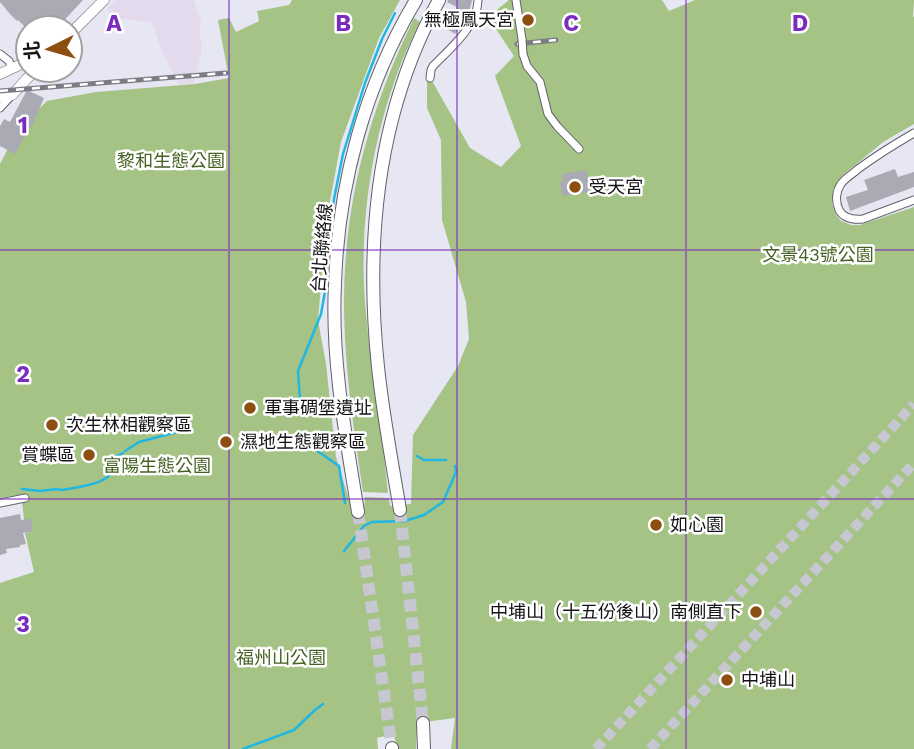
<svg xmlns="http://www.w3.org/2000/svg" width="914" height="749" viewBox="0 0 914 749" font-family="'Work Sans','Noto Sans TC',sans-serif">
  <rect width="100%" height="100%" fill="#e7e7f3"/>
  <!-- industrial -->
  <path fill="#e4daee" d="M117,0H194L199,16L201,17L200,33L202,48L194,83L179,85L160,46L152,22L112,18L107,9Z"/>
  <!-- green -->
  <path fill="#a4c385" d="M292,0H400L379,38L341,142L327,217L318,320L326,364L336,457L353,513L364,509L365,497L389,498L390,506L411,504L413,435L458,366L469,339L466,302L442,220L441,140L427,108V72L470,148L501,167L521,146L495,76L514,56L488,17L509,0H662L669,11L695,0H914L913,16L914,17V124L883,142L842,176L833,190L832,204L836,215L841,221L851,225H860L914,207V749H451L455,718L417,723L416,749H397L394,734L377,738L378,749H0V583L34,572L25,533L32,532V520H24L22,501L25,500L24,494L0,498V164L18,129L47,101L96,92L195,84L229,78L218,20L229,18L236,32L259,21L257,11L289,5Z
    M414,18L420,22C377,105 358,209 365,302C370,366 382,429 388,493L363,492C354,432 345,372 344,311C343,205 368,113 414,18Z"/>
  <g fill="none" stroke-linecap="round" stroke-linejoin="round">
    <!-- stream -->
    <path stroke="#21b7e2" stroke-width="2.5" d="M271,408L276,412H281
      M301,414L298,371L321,314L326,286L327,251L334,199L343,154L365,83L382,39L395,13
      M303,432L316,450L339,466L345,503
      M125,451L139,442L177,432
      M417,456L424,460H446
      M115,457L123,453
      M22,489L40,491L57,489L62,490C81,486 112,486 116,462
      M344,551L364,526L372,522L405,521L424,515L443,502L456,472L455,466
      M243,749L294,730L315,710L323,704"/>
  </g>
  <!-- building -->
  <path fill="#aaaab5" d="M0,0H83L57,28H26L18,20L17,21L10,14L0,2Z
    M448,0H472L468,16L455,34L447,29L457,7L447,2Z
    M27,90L44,98L31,128L29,127L15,154L0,146V126L4,119L10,122Z
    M895,169L898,177L914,172V187L850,211L846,197L868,190L864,180Z
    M587,170L590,192L562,196L560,182L563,181L562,174Z
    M20,514L21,520L32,519V532L23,533L26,544L20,545V547L6,549L7,553L0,555V518Z"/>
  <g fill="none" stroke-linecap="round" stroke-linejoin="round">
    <!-- secondary-tunnel -->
    <path stroke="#c7c7d2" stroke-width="10" stroke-dasharray="10 5" stroke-linecap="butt" d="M596,749L914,404
      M650,749L914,463"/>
    <!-- highway-tunnel -->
    <path stroke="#c7c7d2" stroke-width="12" stroke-dasharray="12 6" stroke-linecap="butt" d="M400,510L423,723
      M358,512L392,748"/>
    <defs>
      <path id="street" d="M516,0L522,39
        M0,54L9,61L12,69
        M523,54L527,66L540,82L548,114L557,126L579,149
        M430,78L431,70L433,66C450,49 478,25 478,0
        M0,108L12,95
        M914,133C895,144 876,156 858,169C853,174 846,177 841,184C836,191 835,201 839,210C844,219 853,220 863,219L914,200
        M0,503L25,498"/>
      <path id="secondary" d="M70,34L104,0
        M0,74L28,61
        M0,97L12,95L35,70"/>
      <path id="highway" d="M400,510C392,462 383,415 378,367C365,242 377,112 439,0
        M358,512C346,437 331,360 335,284C338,185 365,85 416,0
        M423,723L424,749
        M392,748V749"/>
    </defs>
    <!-- street casing -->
    <use href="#street" stroke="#61616b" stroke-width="9"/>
    <!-- secondary casing -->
    <use href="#secondary" stroke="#61616b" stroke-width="11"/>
    <!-- highway casing -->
    <use href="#highway" stroke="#61616b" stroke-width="14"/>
    <!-- street -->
    <use href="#street" stroke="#fff" stroke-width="7"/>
    <!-- secondary -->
    <use href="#secondary" stroke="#fff" stroke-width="10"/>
    <!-- highway -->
    <use href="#highway" stroke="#fff" stroke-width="12"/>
    <defs>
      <path id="rail" d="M517,44L556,40
        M0,91L226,73"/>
    </defs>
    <!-- rail casing -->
    <use href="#rail" stroke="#7b7b83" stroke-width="5"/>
    <!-- rail -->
    <use href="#rail" stroke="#fff" stroke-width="2.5" stroke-dasharray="8" stroke-linecap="butt"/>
    <defs>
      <path id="street-bridge" d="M522,39L523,54"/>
    </defs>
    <!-- street-bridge casing -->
    <use href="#street-bridge" stroke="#61616b" stroke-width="9" stroke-linecap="butt"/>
    <!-- street-bridge -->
    <use href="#street-bridge" stroke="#fff" stroke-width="7"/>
  </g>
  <!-- grid -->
  <path fill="none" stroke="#7b2cbf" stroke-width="2" stroke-opacity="0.55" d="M229,0V749M457,0V749M686,0V749M0,250H914M0,499H914"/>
  <!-- markers -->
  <g fill="#8c4f10" stroke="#fff" stroke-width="2.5">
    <circle cx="528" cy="20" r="7"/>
    <circle cx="575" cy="187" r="7"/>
    <circle cx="250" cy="408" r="7"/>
    <circle cx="52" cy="425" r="7"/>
    <circle cx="226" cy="442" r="7"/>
    <circle cx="89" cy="455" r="7"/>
    <circle cx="656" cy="525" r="7"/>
    <circle cx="756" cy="612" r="7"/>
    <circle cx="727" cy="680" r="7"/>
  </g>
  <g text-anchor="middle" stroke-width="5" stroke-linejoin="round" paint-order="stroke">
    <!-- poi labels -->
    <g font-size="18" fill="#131317" stroke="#fff" text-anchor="start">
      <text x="514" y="26" text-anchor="end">無極鳳天宮</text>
      <text x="589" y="193">受天宮</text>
      <text x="264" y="414">軍事碉堡遺址</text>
      <text x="66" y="431">次生林相觀察區</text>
      <text x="240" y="448">濕地生態觀察區</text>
      <text x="75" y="461" text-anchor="end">賞蝶區</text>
      <text x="670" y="531">如心園</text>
      <text x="742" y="618" text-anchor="end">中埔山（十五份後山）南側直下</text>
      <text x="741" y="686">中埔山</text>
    </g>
    <!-- park labels -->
    <g font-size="18" fill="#466223" stroke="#fff">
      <text x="171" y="167">黎和生態公園</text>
      <text x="818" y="261">文景43號公園</text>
      <text x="157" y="472">富陽生態公園</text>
      <text x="281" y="664">福州山公園</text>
    </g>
    <!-- street labels -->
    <g font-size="18" fill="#131317" stroke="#fff">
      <text transform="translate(322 248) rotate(-85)" y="6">台北聯絡線</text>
    </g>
  </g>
  <g font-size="23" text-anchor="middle" font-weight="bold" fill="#7b2cbf" stroke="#fff" stroke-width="5" stroke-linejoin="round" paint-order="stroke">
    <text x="114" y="31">A</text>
    <text x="343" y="31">B</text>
    <text x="571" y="31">C</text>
    <text x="800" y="31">D</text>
    <text x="23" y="133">1</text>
    <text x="23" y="382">2</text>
    <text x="23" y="632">3</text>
  </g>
  <!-- north arrow -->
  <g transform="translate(49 49) rotate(265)"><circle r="33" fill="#ffffff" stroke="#a1a1a2" stroke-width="2"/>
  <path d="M0-5L12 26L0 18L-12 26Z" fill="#8c4f10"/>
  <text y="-10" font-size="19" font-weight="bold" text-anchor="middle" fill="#131317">北</text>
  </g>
</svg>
